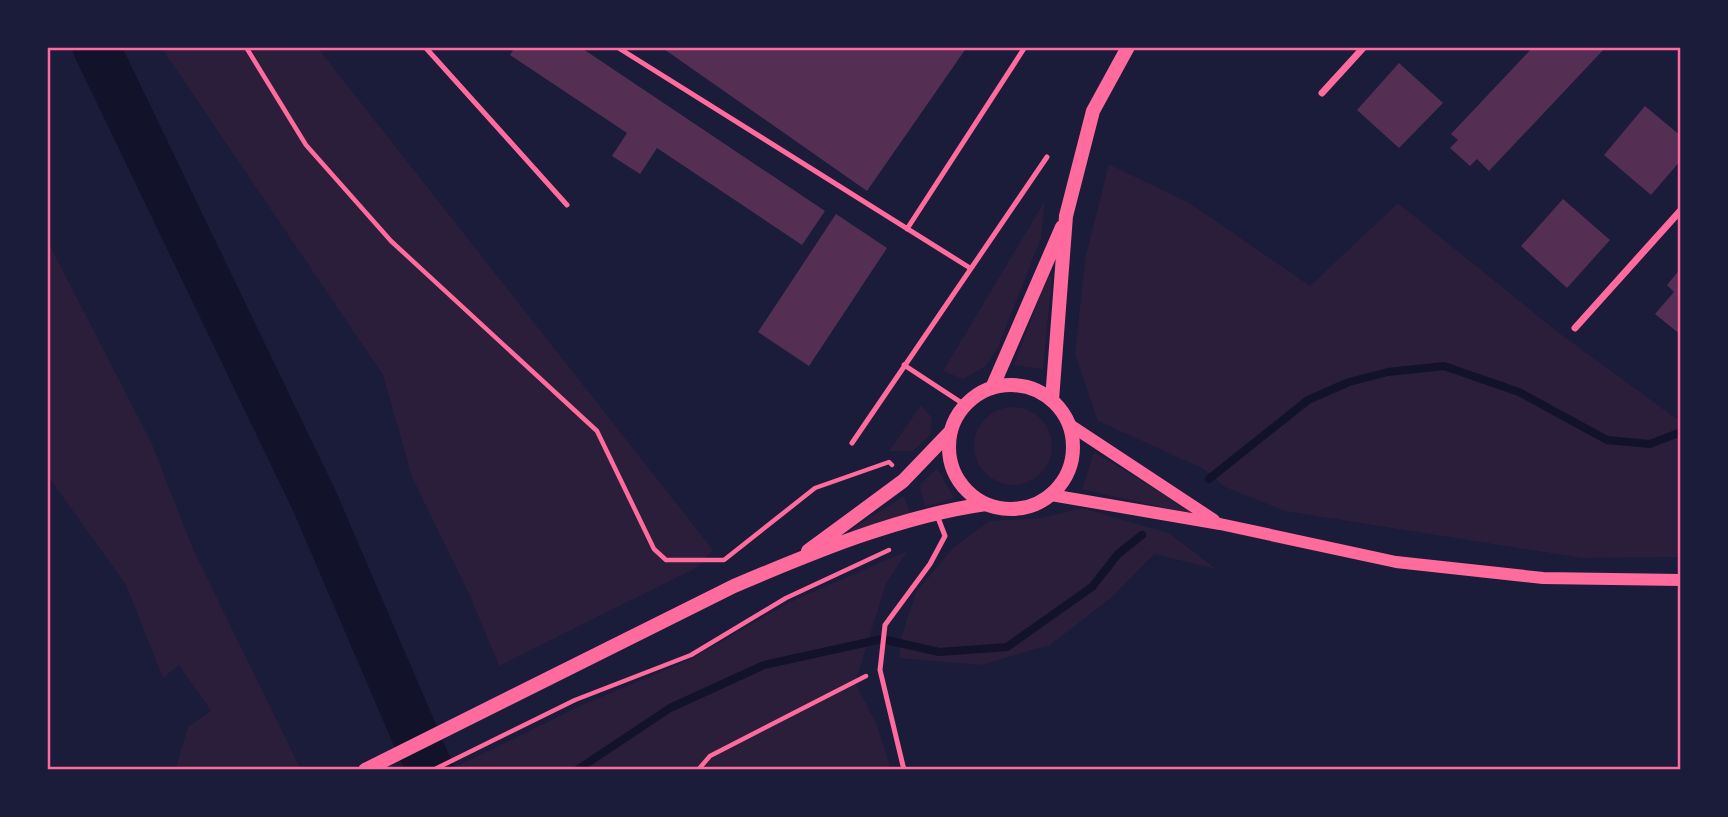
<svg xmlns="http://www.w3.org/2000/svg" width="1728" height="817" viewBox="0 0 1728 817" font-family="'Fira Sans Condensed',sans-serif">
  <rect width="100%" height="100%" fill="#1b1b3a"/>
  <!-- green -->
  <path fill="#2a1e3b" d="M161,47H317L713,550L698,567L499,666L470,596L412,477L383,375Z
    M1109,164L1191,204L1310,286L1398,203L1559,333L1681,422V557L1582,558L1285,511L1225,487L1204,469L1098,421L1075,354L1085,259Z
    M1045,201L1041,238L998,347L985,367L963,379L943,371Z
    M47,240L152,444L193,549L301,770H175L188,727L211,711L179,665L163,678L126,585L47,475Z
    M1048,275L1052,276L1043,369L1014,365Z
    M921,405L932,418L930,435L913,451H889Z
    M974 446a39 39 0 1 1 78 0a39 39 0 1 1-78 0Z
    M1094,452L1193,512L1191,514L1082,489Z
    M937,468L954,498L925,507L920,485Z
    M904,496L910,513L850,536L849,531Z
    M1082,508L1169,533L1216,569L1154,554L1112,597L1050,645L981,665L899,658L901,638L916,592L953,548L989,521L1041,518Z
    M907,551L886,584L855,683L877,725L891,770H450L580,706L691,659L790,602Z"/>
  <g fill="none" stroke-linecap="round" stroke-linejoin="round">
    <!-- stream -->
    <path stroke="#12122b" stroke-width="8" d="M1209,479L1308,400L1349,382L1388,372L1444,366L1519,392L1607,440L1650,444L1681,432
      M577,770L670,708L764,665L882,639L939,652L1007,647L1092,587L1118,554L1142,535"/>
    <!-- river -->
    <path stroke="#12122b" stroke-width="47" d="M96,47L314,500L430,770"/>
  </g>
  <!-- building -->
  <path fill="#542f53" d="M515,47H580L825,211L802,245L657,148L640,174L612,156L627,133L510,55Z
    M661,47H967L867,191Z
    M1533,47H1606L1489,171L1477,159L1470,166L1450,148L1458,140L1451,134Z
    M1399,63L1443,103L1399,148L1357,110Z
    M1645,106L1681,136V160L1651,195L1604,155Z
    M1563,199L1610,240L1567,288L1521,246Z
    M836,214L887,248L809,366L758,332Z
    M1681,268V335L1655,314L1674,292L1667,285Z"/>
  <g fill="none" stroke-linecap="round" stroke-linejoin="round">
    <!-- path -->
    <path stroke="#ff6b9d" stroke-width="4.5" d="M246,47L306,145L391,241L597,431L654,549L666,560H724L815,488L889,462L892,465
      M433,770L575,700L691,655L786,598L889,550
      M698,770L710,756L866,676"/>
    <!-- service -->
    <path stroke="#ff6b9d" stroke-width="5" d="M425,47L567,205
      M617,47L970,268
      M907,229L1025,47
      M904,365L965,405
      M852,443L1047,157
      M904,770L880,670L885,625L930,564L945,536L937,515"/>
    <!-- minor -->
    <path stroke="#ff6b9d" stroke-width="7" d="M1322,93L1364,47
      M1575,328L1681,210"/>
    <!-- tertiary -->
    <path stroke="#ff6b9d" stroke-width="12" d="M1070,425L1214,520
      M1051,495L1220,524L1396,562L1543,578L1681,580"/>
    <!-- secondary -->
    <path stroke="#ff6b9d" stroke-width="14" d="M949 447a62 62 0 1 1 124 0a62 62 0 1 1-124 0Z
      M992,388L1062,227
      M1052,400L1066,216L1093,111L1128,47
      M808,551L903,481L951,431
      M365,770L734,586C814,552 900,516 986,504"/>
  </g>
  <!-- border -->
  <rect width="1728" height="817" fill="none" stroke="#1b1b3a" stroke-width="98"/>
  <rect x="49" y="49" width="1630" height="719" fill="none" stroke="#ff6b9d" stroke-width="2.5"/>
</svg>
